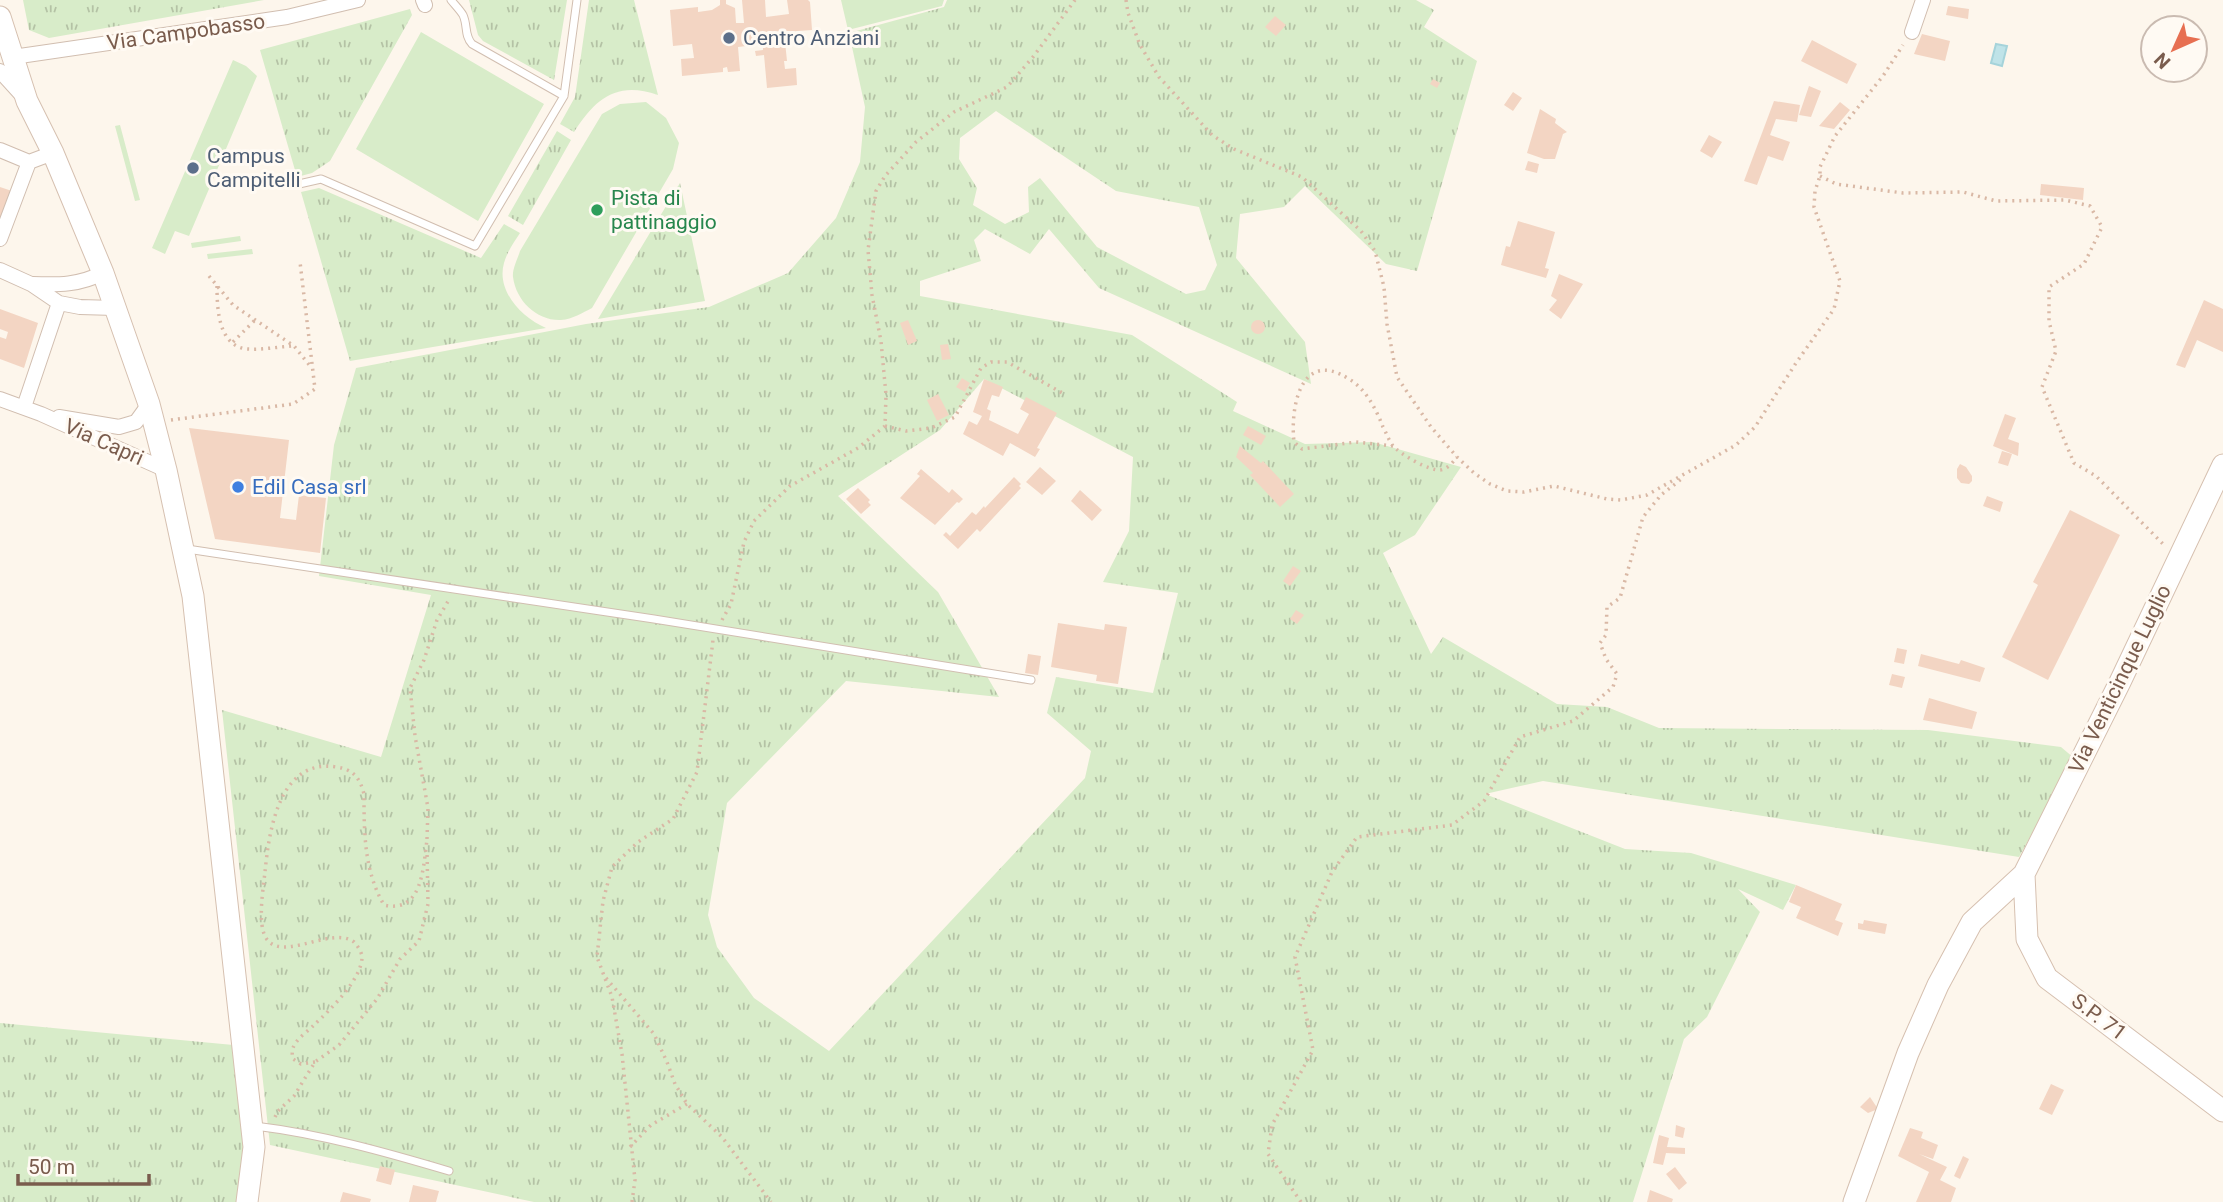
<svg xmlns="http://www.w3.org/2000/svg" width="2223" height="1202" viewBox="0 0 2223 1202" font-family="Roboto,sans-serif">
  <defs>
    <pattern id="grass-tufts" width="24" height="20" patternUnits="userSpaceOnUse" patternTransform="scale(1.75)"><rect width="24" height="20" fill="#d8ecc9"/><path d="M3 7l-1-3M5 7V3M7 7l1-3M15 17l-1-3M17 17v-4M19 17l1-3" fill="none" stroke="#b4c2a5"/></pattern>
  </defs>
  <rect width="100%" height="100%" fill="#fdf6ec"/>
  <!-- grass -->
  <path fill="url(#grass-tufts)" fill-rule="evenodd" d="M23,0H264L49,38L29,30Z
    M469,0H567L554,80L483,41L478,35Z
    M589,0H634L658,95C617,81 596,98 574,132L560,124L575,97Z
    M947,0H1416L1434,10L1424,27L1477,61L1417,271L1386,264L1305,186L1284,207L1240,214L1236,258L1305,342L1311,384L1099,288L1049,229L1030,254L985,229L974,240L981,261L920,281V296L1132,335L1237,402L1233,411L1305,444L1373,442L1461,467L1415,535L1383,553L1431,654L1443,637L1557,704L1607,707L1659,728L1928,730L2061,747L2074,758L2019,857L1543,781L1485,794L1625,849L1691,853L1796,885L1783,910L1738,889L1760,912L1707,1017L1684,1039L1633,1202H534L270,1145L222,710L381,757L431,595L319,576L334,445L356,368L586,324L709,307L788,273L836,218L860,162L865,107L849,33L944,7ZM996,111L1116,191L1199,207L1217,265L1205,290L1186,294L1097,247L1040,178L1028,187L1029,212L1005,224L973,205L977,188L959,159L960,138ZM984,379L1133,457L1129,531L1103,582L1178,593L1153,693L1056,677L1047,713L1091,751L1085,778L829,1051L754,998L717,947L708,915L727,803L846,681L999,697L938,592L838,496L940,430Z
    M410,9L412,15L330,161L312,173L297,177L260,50Z
    M557,131L571,140L523,225L508,216Z
    M680,183L705,301L598,319Z
    M319,188L481,258L504,224L520,233C514,242 507,252 504,263C496,291 522,318 546,328L350,361L301,192Z
    M0,1023L244,1046L252,1202H0Z"/>
  <!-- garden -->
  <path fill="#d8ecc9" d="M841,0H944L942,6L848,30Z
    M421,32L544,104L478,221L356,149Z
    M233,60L246,66L257,76L189,236L175,231L165,254L152,248Z
    M646,102L666,118L679,143L673,169L592,308C582,313 573,319 561,320C537,321 516,301 513,277C512,269 518,258 520,251L602,114L620,104Z
    M120,125L140,200L135,201L115,126Z
    M240,236L241,241L192,248L191,243Z
    M252,249L253,254L208,259L207,254Z"/>
  <!-- water -->
  <path fill="#bfe3e8" stroke="#a5d3da" stroke-width="2" d="M1996,44L2007,46L2002,66L1991,63Z"/>
  <!-- building -->
  <path fill="#f3d5c3" d="M720,0H726V4L735,8L736,23H744L742,0H765L766,17L789,14L787,0H808L810,2L812,30L784,32L787,61H784L785,69L796,68L797,85L767,88L764,55L756,56L755,51L763,50V44L738,47L740,71L728,72L727,67L723,68V72L682,76L681,59L694,58L692,44L673,46L670,10L698,7V12L712,10L720,5Z
    M1948,6L1969,9L1968,19L1946,15Z
    M1275,16L1286,25L1276,36L1265,27Z
    M1922,34L1950,41L1945,61L1914,54Z
    M1812,40L1857,64L1847,84L1801,61Z
    M1433,79L1440,83L1437,88L1430,84Z
    M1809,86L1821,91L1811,117L1799,115Z
    M1513,92L1522,98L1513,111L1504,105Z
    M1774,101L1800,105L1797,122L1776,119L1770,135L1790,142L1783,161L1768,156L1757,185L1744,181Z
    M1840,102L1850,110L1834,129L1819,126Z
    M1540,109L1556,119L1555,123L1567,132L1563,134L1555,159H1544L1527,153Z
    M1709,135L1722,142L1712,158L1700,151Z
    M1528,161L1539,164L1537,173L1525,170Z
    M2041,184L2084,188L2083,200L2040,195Z
    M0,187L12,191L0,220Z
    M1518,221L1555,232L1545,268L1549,269L1546,278L1501,265L1506,246L1510,247Z
    M1559,274L1583,284L1561,319L1549,310L1557,300L1551,296Z
    M2204,300L2223,309V352L2197,340L2185,368L2176,365Z
    M0,309L38,323L24,368L0,359V337L6,339L8,332L0,329Z
    M908,320L917,341L908,345L900,323Z
    M1251 327a7 7 0 1 1 14 0a7 7 0 1 1-14 0Z
    M948,344L951,359L942,360L940,345Z
    M962,378L970,383L965,392L956,387Z
    M984,379L1003,387L999,397L992,395L987,409L991,411L989,420L1018,434L1029,414L1020,409L1026,397L1057,413L1037,448L1040,449L1035,457L1010,443L1003,456L963,434L969,421L977,425L982,416L973,412Z
    M938,394L949,415L937,421L927,400Z
    M2005,414L2016,418L2008,439L2019,443L2018,456L1993,446Z
    M1248,426L1266,436L1261,445L1243,435Z
    M189,428L289,440L280,518L296,520L299,495L326,498L320,553L215,539Z
    M1240,446L1261,463L1263,461L1294,494L1280,507L1250,475L1253,473L1236,457Z
    M2002,451L2012,454L2008,466L1998,463Z
    M1960,464L1966,467L1972,476V481L1969,484L1961,483L1957,478V469Z
    M1040,467L1056,481L1042,495L1026,482Z
    M921,469L949,493L952,489L963,499L959,503L957,502L935,525L900,498L920,476L917,474Z
    M1014,477L1021,484L1019,486L1021,488L980,532L977,529L958,549L943,535L946,532L950,536L972,512L976,515L984,506L985,508Z
    M858,488L870,500L868,502L871,505L861,514L846,499Z
    M1080,490L1102,510L1092,521L1071,501Z
    M1987,496L2003,502L2000,512L1983,506Z
    M2070,510L2120,535L2048,680L2002,657L2038,585L2033,582Z
    M1293,566L1301,571L1290,586L1283,581Z
    M1296,610L1304,615L1297,624L1290,619Z
    M1058,623L1104,630L1105,624L1127,627L1118,684L1096,681L1097,675L1051,667Z
    M1897,648L1907,650L1904,664L1894,662Z
    M1028,654L1041,656L1038,675L1025,673Z
    M1921,654L1959,664L1961,660L1985,668L1980,682L1918,666Z
    M1892,674L1905,677L1902,688L1889,685Z
    M1929,698L1977,712L1972,729L1923,720Z
    M1796,885L1842,904L1835,920L1843,923L1838,936L1796,918L1801,907L1789,902Z
    M1864,920L1887,924L1885,934L1858,929V923L1863,924Z
    M2051,1084L2064,1090L2052,1115L2039,1109Z
    M1870,1097L1878,1109L1868,1113L1860,1107Z
    M1676,1125L1685,1128L1683,1138L1675,1136Z
    M1910,1128L1923,1132L1921,1138L1938,1145L1933,1159L1919,1154L1947,1167L1940,1180L1956,1188L1951,1202H1916L1929,1172L1898,1156Z
    M1659,1135L1669,1138L1667,1147L1685,1148V1154L1666,1153L1663,1165L1653,1163Z
    M1963,1156L1969,1159L1960,1179L1954,1176Z
    M380,1166L395,1170L391,1185L376,1181Z
    M1675,1167L1687,1183L1679,1190L1666,1174Z
    M413,1185L439,1191L436,1202H409Z
    M1650,1190L1673,1199L1672,1202H1647Z
    M343,1192L371,1199L370,1202H340Z"/>
  <g fill="none" stroke-linecap="round" stroke-linejoin="round">
    <defs>
      <path id="lane" d="M451,0C455,5 460,10 463,15C468,26 464,35 472,44L564,96
        M299,184L321,179L475,246L564,96L577,0
        M187,549L654,619L1031,680
        M255,1126C321,1134 385,1152 449,1171"/>
      <path id="street" d="M423,0L425,5
        M1912,32L1923,0
        M13,57L287,17L358,0
        M0,71L20,93
        M0,150L29,162
        M0,239L29,162L53,153
        M0,270L31,284L59,303L80,307L115,308
        M33,284C59,285 79,285 103,273
        M0,399L41,414L166,470
        M24,407L59,303
        M59,417L119,427L136,422L149,404"/>
      <path id="secondary" d="M0,17L27,101L53,153L103,273L149,404L166,470L193,596L254,1147L247,1202
        M2223,465L2120,682L2024,874L2027,939L2047,978L2223,1111
        M1854,1202L1908,1053L1938,985L1972,922L2024,874"/>
    </defs>
    <!-- lane casing -->
    <use href="#lane" stroke="#d1beb0" stroke-width="9"/>
    <!-- street casing -->
    <use href="#street" stroke="#d1beb0" stroke-width="16"/>
    <!-- secondary casing -->
    <use href="#secondary" stroke="#d6c0b0" stroke-width="23"/>
    <!-- path -->
    <path stroke="#d9b8a5" stroke-width="3.5" stroke-dasharray="2 5" stroke-linecap="butt" d="M1126,0L1128,13L1140,45L1159,77L1212,135L1234,149L1302,177L1361,231L1375,251L1384,287L1387,324L1397,377L1431,427L1457,457L1474,473L1490,484L1507,491L1524,492L1554,486L1607,499L1621,500L1647,495L1736,445L1755,427L1796,363L1834,309L1840,281L1814,207L1815,191L1820,176V167L1835,136L1883,76L1903,45
      M1820,176L1836,184L1903,193L1963,192L1996,201L2065,200L2090,206L2102,227L2084,264L2049,287V321L2056,351L2042,387L2074,463L2096,476L2165,546
      M209,276L233,305L294,346L311,367
      M217,286C217,308 218,346 247,349C261,350 277,347 292,346
      M233,342L256,319
      M171,420L293,404L315,389L300,262
      M885,426L906,431L931,428L955,417L981,368L991,362H1007L1066,395
      M1393,446L1356,442L1302,449L1294,442C1290,407 1301,348 1349,379C1366,389 1376,409 1383,427C1386,432 1389,441 1393,446C1400,454 1429,471 1440,470C1448,469 1453,462 1457,457
      M722,620L731,604L744,542L754,521L790,486L858,448L885,426L886,395L881,341L872,295L868,250L876,191L885,176L916,142L954,112L1007,87L1033,57L1075,0
      M427,839L428,808L415,736L410,688L424,660L437,620L450,598
      M606,978L654,1034L667,1062L675,1084L687,1104L722,1137L771,1202
      M315,1062L301,1064L293,1059C292,1056 292,1051 293,1048C296,1039 307,1032 314,1025C330,1010 363,978 362,956C361,951 357,945 354,942C329,923 268,974 262,925C260,909 263,889 265,872C269,831 279,758 336,767C353,769 360,778 364,794C364,832 364,871 384,905C423,914 423,867 427,840
      M275,1117L278,1111L294,1096L315,1062L339,1045L377,999L400,959L419,941L428,904L427,850
      M630,1147L651,1125L687,1104
      M632,1202L635,1180L622,1054L612,997L597,957L603,901L612,867L638,842L673,819L697,772L713,640
      M1301,1202L1268,1154L1272,1125L1313,1050L1295,957L1332,872L1357,837L1452,825L1484,801L1520,737L1573,721L1613,687L1617,674L1606,659L1600,643L1606,635L1607,607L1620,598L1643,517L1661,495L1684,477"/>
    <!-- lane -->
    <use href="#lane" stroke="#fff" stroke-width="7"/>
    <!-- street -->
    <use href="#street" stroke="#fff" stroke-width="14"/>
    <!-- secondary -->
    <use href="#secondary" stroke="#fff" stroke-width="21"/>
  </g>
  <!-- markers -->
  <g fill="#5c6f8a" stroke="#fffaf3" stroke-width="2.5">
    <circle cx="729" cy="38" r="7"/>
    <circle cx="193" cy="168" r="7"/>
  </g>
  <circle fill="#2e9e5b" stroke="#fffaf3" stroke-width="2.5" cx="597" cy="210" r="7"/>
  <circle fill="#3f7fe0" stroke="#fffaf3" stroke-width="2.5" cx="238" cy="487" r="7"/>
  <g text-anchor="middle" stroke-width="6" stroke-linejoin="round" paint-order="stroke">
    <!-- street labels -->
    <g font-size="21" fill="#7a5c4d" stroke="#fffaf3">
      <text transform="translate(186 32) rotate(-8)" y="7">Via Campobasso</text>
      <text transform="translate(104 442) rotate(24)" y="7">Via Capri</text>
      <text transform="translate(2120 679) rotate(-64)" y="7">Via Venticinque Luglio</text>
      <text transform="translate(2099 1017) rotate(37)" y="7">S.P. 71</text>
    </g>
    <!-- service labels -->
    <g font-size="21" fill="#4e5e75" stroke="#fffaf3" text-anchor="start">
      <text x="743" y="45">Centro Anziani</text>
      <text x="207" y="163">Campus<tspan x="207" dy="24">Campitelli</tspan></text>
    </g>
    <!-- leisure labels -->
    <g font-size="21" fill="#27864d" stroke="#fffaf3" text-anchor="start">
      <text x="611" y="205">Pista di<tspan x="611" dy="24">pattinaggio</tspan></text>
    </g>
    <!-- shop labels -->
    <g font-size="21" fill="#366cbe" stroke="#fffaf3" text-anchor="start">
      <text x="252" y="494">Edil Casa srl</text>
    </g>
  </g>
  <!-- north arrow -->
  <g transform="translate(2174 49) rotate(225)"><circle r="33" fill="#fffaf3" stroke="#cabbb1" stroke-width="2"/>
  <path d="M0-5L12 26L0 18L-12 26Z" fill="#e76f51"/>
  <text y="-10" font-size="19" font-weight="bold" text-anchor="middle" fill="#7a5c4d">N</text>
  </g>
  <!-- scale -->
  <path d="M18 1174v10h131v-10" fill="none" stroke="#7a5c4d" stroke-width="3.5"/>
  <text x="28" y="1174" font-size="21" fill="#7a5c4d" stroke="#fffaf3" stroke-width="5" paint-order="stroke">50 m</text>
</svg>
